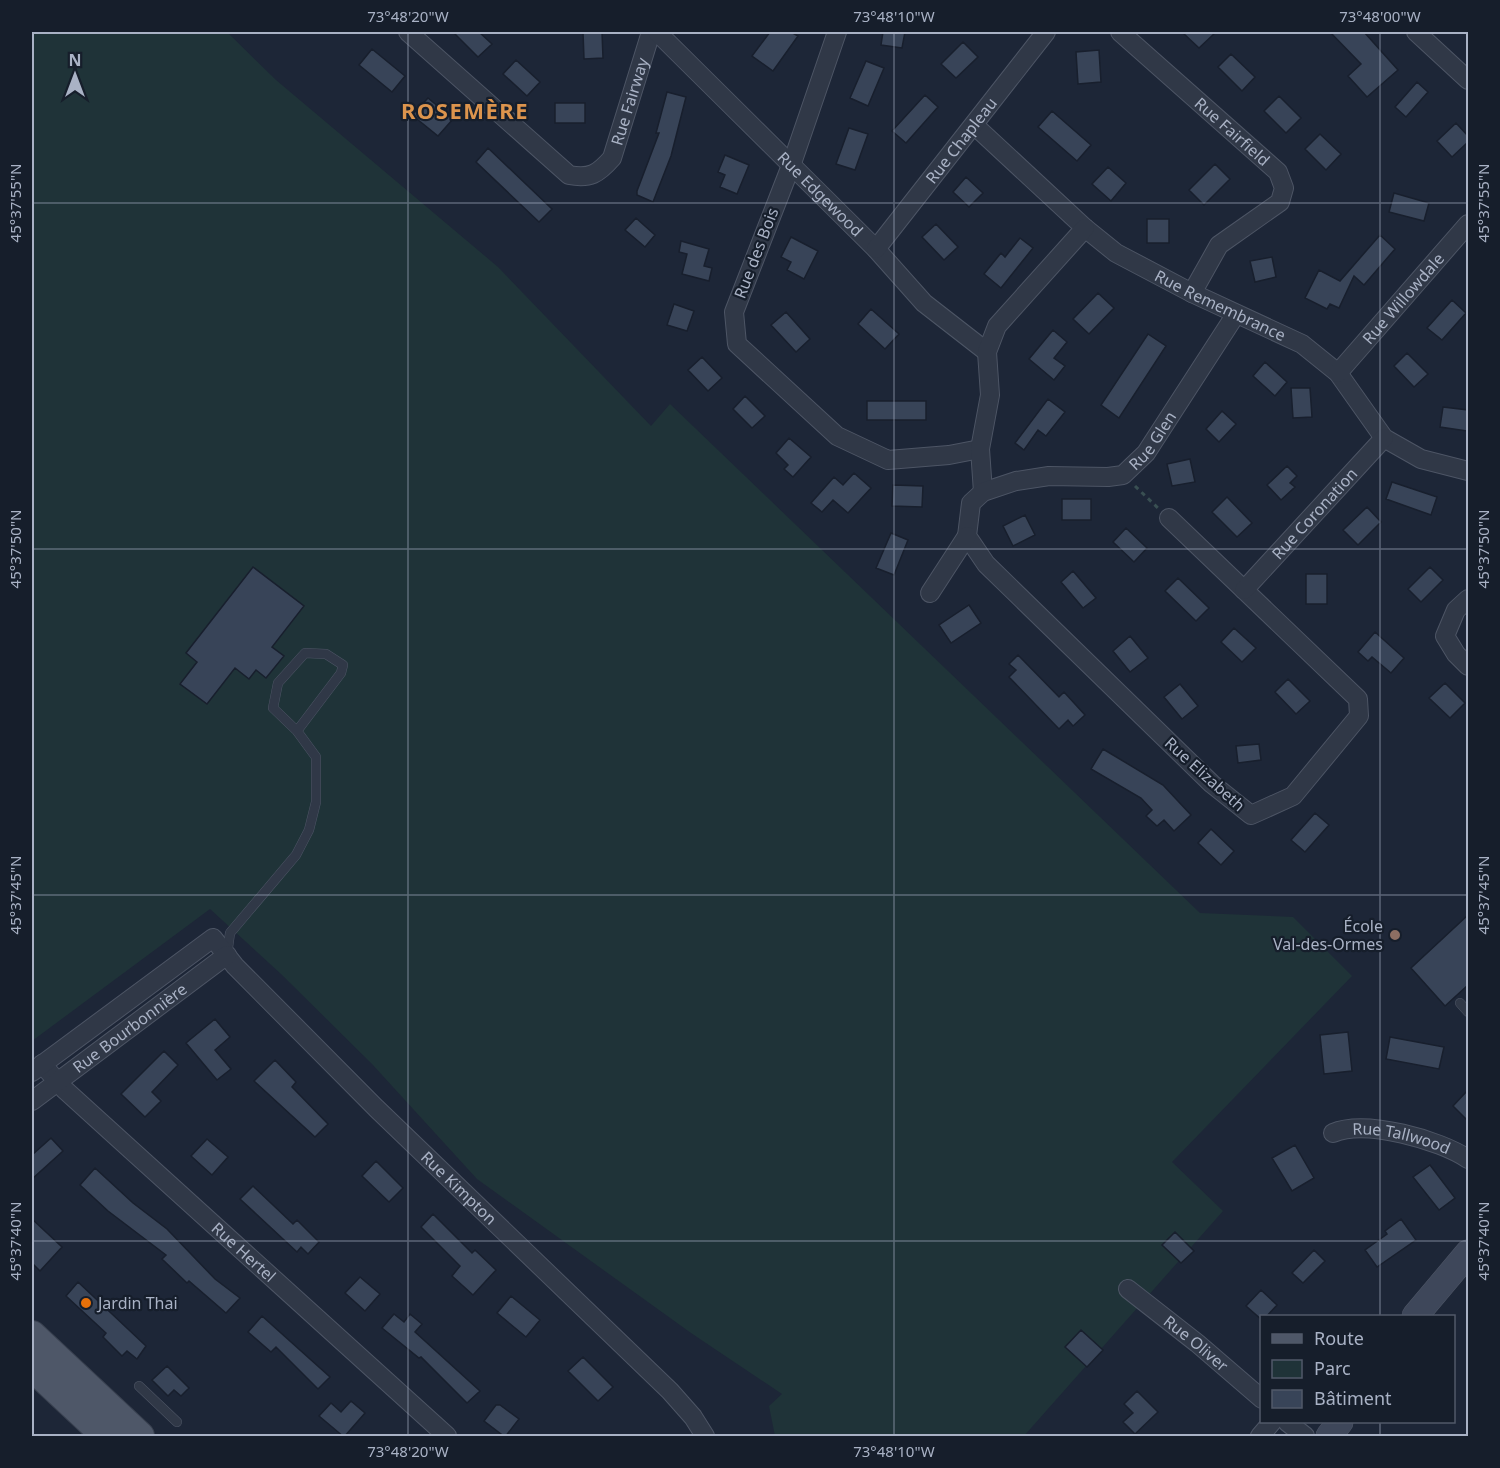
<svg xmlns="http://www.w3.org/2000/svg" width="1500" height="1468" viewBox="0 0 1500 1468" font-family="'Noto Sans',sans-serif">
  <rect width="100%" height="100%" fill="#1d2637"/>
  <!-- green -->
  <path fill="#1f3338" d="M32,32H227L276,80L498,267L651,426L670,404L1200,913L1293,917L1352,976L1172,1162L1223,1211L1024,1436H775L769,1406L782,1394L691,1333L477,1179L372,1064L281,974L210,909L32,1041Z"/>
  <!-- building -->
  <path fill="#384458" stroke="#181f2d" stroke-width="1.5" d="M453,32H479L492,44L478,57Z
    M583,32H602L603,58L584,59Z
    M770,32H791L798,36L773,71L752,56Z
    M883,32H905L902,48L881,45Z
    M1182,32H1216L1199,48Z
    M1330,32H1364L1398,70L1367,97L1348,76L1361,64Z
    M963,42L978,57L956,78L941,64Z
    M372,49L405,76L392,92L359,65Z
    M1099,50L1101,82L1078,84L1076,52Z
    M1231,54L1255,77L1242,91L1218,67Z
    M516,60L540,82L527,96L503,74Z
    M866,61L884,68L868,106L850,98Z
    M1417,82L1428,92L1406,117L1395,107Z
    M667,92L686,97L671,156L653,202L637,195V191L659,133H656Z
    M925,95L938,107L906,143L892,131Z
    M1279,96L1301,118L1286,133L1264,111Z
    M428,98L453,119L438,136L412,115Z
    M555,103H585V123H555Z
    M1052,111L1091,145L1077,161L1038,127Z
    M1456,123L1468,136V142L1452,157L1437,141Z
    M849,128L868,134L855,170L836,164Z
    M1320,134L1341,154L1326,170L1305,149Z
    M488,148L552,209L539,222L476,162Z
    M725,155L749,165L737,194L720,187L725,175L718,172Z
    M1215,164L1230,179L1204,205L1189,190Z
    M1108,167L1126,183L1111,201L1092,184Z
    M966,177L983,193L969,207L953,192Z
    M1394,193L1429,203L1424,221L1389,212Z
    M636,218L655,235L645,247L625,230Z
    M1147,219H1169V243H1147Z
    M936,224L958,247L944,260L922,237Z
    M1380,235L1395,249L1364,285L1354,276L1339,308L1330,304L1327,309L1305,298L1319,270L1340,281Z
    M791,237L818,251L804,279L787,270L791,262L781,257Z
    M1020,238L1033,248L1001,288L984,274L1001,253L1005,257Z
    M681,241L709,249L704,266L712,268L709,281L682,274L687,254L679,252Z
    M1272,257L1276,277L1255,282L1250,261Z
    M1098,293L1114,308L1089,334L1073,319Z
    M1452,300L1466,313L1442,340L1427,328Z
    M674,304L694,311L687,331L667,325Z
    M871,309L899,334L885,349L858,324Z
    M786,312L810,339L796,352L771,325Z
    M1053,330L1067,342L1054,358L1065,366L1054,380L1029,359Z
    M1148,334L1166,346L1119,418L1101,405Z
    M1407,353L1428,374L1414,387L1394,366Z
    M702,357L722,378L708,391L688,370Z
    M1265,362L1287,382L1275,396L1253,376Z
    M1291,388H1310L1312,417L1293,418Z
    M745,396L765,416L752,428L733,409Z
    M1048,399L1065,412L1046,436L1038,430L1024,450L1015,443Z
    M867,401H926V420H867Z
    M1443,407L1468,410L1467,431L1440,427Z
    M1222,411L1236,424L1219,442L1206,429Z
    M789,438L811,457L793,477L784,469L788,465L776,453Z
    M1190,459L1195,482L1172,486L1167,464Z
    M1287,466L1297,476L1290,483L1295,487L1281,500L1267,485Z
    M854,473L871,488L848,513L833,500L822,512L811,503L834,477L843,485Z
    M1392,482L1437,497L1431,515L1386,499Z
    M893,485L923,486L922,507L892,506Z
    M1227,497L1252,523L1237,537L1212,512Z
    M1062,499H1091V520H1062Z
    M1367,507L1381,522L1358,545L1343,530Z
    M1025,515L1035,535L1013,546L1003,526Z
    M1126,528L1147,548L1134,562L1113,542Z
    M891,533L908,540L894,575L876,568Z
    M253,567L304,606L272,647L284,656L266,678L256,670L249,679L235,668L207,704L180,684L197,662L186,653Z
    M1430,567L1443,580L1421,602L1408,589Z
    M1073,571L1096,598L1083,608L1061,582Z
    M1306,574H1327V604H1306Z
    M1178,578L1209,608L1196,621L1165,591Z
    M969,605L981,623L951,643L939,625Z
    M1234,628L1256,648L1242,662L1221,642Z
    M1375,632L1404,658L1391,673L1372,657L1368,661L1358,652Z
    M1130,636L1148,658L1130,672L1113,651Z
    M1018,655L1059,697L1064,692L1085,715L1073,726L1068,720L1059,729L1009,677L1016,670L1009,664Z
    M1288,679L1310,701L1296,714L1275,692Z
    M1445,683L1465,703L1450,718L1429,698Z
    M1180,684L1198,706L1182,719L1164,697Z
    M1259,744L1261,760L1238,763L1236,746Z
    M1103,749L1163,785L1191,815L1174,831L1164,820L1157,826L1146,816L1152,810L1141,798L1091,769Z
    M1315,813L1329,825L1305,852L1291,840Z
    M1211,829L1234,851L1221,865L1198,843Z
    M1468,915V985L1445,1006L1411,968Z
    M215,1019L230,1037L215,1050L231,1069L217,1080L186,1043Z
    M1348,1032L1352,1071L1324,1074L1320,1035Z
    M1390,1037L1444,1047L1439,1069L1386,1059Z
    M164,1051L178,1065L152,1092L161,1101L145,1117L121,1094Z
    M275,1060L296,1082L292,1087L328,1124L315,1137L254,1081Z
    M1468,1090V1121L1453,1106Z
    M51,1138L63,1151L32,1179V1155Z
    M207,1139L228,1157L212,1175L191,1156Z
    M1295,1145L1314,1178L1292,1191L1272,1158Z
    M376,1161L403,1188L389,1202L362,1176Z
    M1430,1165L1455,1198L1439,1210L1413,1177Z
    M95,1168L133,1203L167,1229L215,1279L240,1298L226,1313L189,1281L187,1283L162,1259L166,1255L108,1211L80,1185Z
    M253,1186L293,1224L297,1220L319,1242L308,1254L301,1247L297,1252L240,1199Z
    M433,1214L472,1253L475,1250L496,1270L473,1295L452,1276L460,1266L421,1227Z
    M32,1219L62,1247L40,1271L32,1263Z
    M1401,1219L1416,1240L1377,1267L1365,1250L1387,1234L1385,1231Z
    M1175,1232L1194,1251L1181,1263L1162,1245Z
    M1314,1250L1325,1261L1303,1283L1292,1273Z
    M360,1277L380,1294L365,1311L345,1293Z
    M78,1282L146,1346L137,1359L127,1351L122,1356L103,1337L106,1333L66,1296Z
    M1261,1290L1277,1305L1266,1317H1262V1320L1246,1306Z
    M511,1296L540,1320L526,1337L497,1313Z
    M394,1314L404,1322L410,1314L422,1324L415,1332L480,1391L467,1403L421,1357L419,1358L382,1328Z
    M262,1316L330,1377L318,1389L276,1347L271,1352L248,1332Z
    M1081,1330L1103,1350L1087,1367L1065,1347Z
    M583,1357L613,1387L598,1401L568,1371Z
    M167,1366L189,1388L181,1396L174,1390L168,1396L152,1380Z
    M1137,1391L1158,1412L1135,1434L1123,1422L1133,1413L1124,1404Z
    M351,1401L365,1413L344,1437L319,1416L331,1403L341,1412Z
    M496,1405H500L519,1419L505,1437L484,1421Z"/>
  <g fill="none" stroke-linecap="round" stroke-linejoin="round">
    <defs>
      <path id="service" d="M227,955L230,933L296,855L309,830L316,802V757L297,731L273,708L278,683L305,653L326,654L343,665L341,673L297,731
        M1460,1003L1468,1012
        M139,1386L177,1422"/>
      <g id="minor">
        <path id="s1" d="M408,32L569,175C590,179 598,174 612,158L651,32"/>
        <path id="s2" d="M657,32L876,249L924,303L987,352"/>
        <path d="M837,32L792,163L734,312L737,344L837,436L888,460L949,455L980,449"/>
        <path id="s3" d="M1120,32L1278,172L1284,188L1280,202L1219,245L1192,293"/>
        <path d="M1416,32L1468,80"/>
        <path id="s4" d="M974,125L1085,228L1116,253L1192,293L1302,344L1338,373L1384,438L1421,459L1468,471"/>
        <path id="s5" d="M876,249L1046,32"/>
        <path id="s6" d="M1338,373L1468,224"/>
        <path d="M983,492L980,449L990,395L987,352L997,326L1085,228"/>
        <path id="s7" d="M1169,518L1358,699L1359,716L1293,796L1251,815L1212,784L986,564L967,536L971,503L983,492L1016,481L1049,476L1108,477L1123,475L1146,453L1236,314"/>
        <path id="s8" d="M1244,590L1384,438"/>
        <path d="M930,593L967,536"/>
        <path d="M1468,599L1456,610L1445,636L1456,654L1468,666"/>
        <path id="s9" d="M42,1064L64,1089L129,1148L447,1436"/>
        <path id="s10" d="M32,1072L213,938L235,966L376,1108L670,1391L693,1417L705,1436"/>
        <path id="s11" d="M32,1101L227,955"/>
        <path id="s12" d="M1333,1133C1366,1119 1440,1140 1468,1159"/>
        <path id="s13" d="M1128,1289L1197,1343L1262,1399"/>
        <path d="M1287,1422L1305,1436"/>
        <path d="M1260,1436L1272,1422"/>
      </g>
      <path id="secondary" d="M1415,1316L1468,1253
        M1329,1436L1340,1422"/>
      <path id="primary" d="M32,1335L140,1436
        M32,1367L106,1436"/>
    </defs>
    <!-- service casing -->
    <use href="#service" stroke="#4d5565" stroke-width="10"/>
    <!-- minor casing -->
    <use href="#minor" stroke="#4d5565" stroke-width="20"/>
    <!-- secondary casing -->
    <use href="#secondary" stroke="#4d5565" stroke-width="27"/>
    <!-- primary casing -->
    <use href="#primary" stroke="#394150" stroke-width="30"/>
    <!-- path -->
    <path stroke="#394f52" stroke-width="3" stroke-dasharray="4.5 4.5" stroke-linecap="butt" d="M1135,486L1159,509"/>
    <!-- service -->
    <use href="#service" stroke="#303847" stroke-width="9"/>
    <!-- minor -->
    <use href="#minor" stroke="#303847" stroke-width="18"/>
    <!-- secondary -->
    <use href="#secondary" stroke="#3e475a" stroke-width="26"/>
    <!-- primary -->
    <use href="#primary" stroke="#4e5768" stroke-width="28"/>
  </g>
  <!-- ticks -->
  <path fill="none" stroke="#a9b2c5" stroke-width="1.5" stroke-opacity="0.45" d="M408,32V1436M894,32V1436M1380,32V1316M32,203H1468M32,549H1468M32,895H1468M32,1241H1468M1380,1422V1436"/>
  <!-- markers -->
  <circle fill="#8d6e63" stroke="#161e2b" stroke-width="2" cx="1395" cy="935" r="6"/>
  <circle fill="#e8710a" stroke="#161e2b" stroke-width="2" cx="86" cy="1303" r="6"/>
  <g text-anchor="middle" stroke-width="4.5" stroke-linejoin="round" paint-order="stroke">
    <!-- street labels -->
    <g font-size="16" fill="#a9b2c5" stroke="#161e2b">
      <text dy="6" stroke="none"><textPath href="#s1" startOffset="324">Rue Fairway</textPath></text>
      <text dy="6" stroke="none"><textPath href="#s3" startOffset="150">Rue Fairfield</textPath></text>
      <text dy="6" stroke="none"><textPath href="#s5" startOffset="138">Rue Chapleau</textPath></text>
      <text dy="6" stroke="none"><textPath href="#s2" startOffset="230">Rue Edgewood</textPath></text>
      <text transform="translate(756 253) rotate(-69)" y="6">Rue des Bois</text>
      <text dy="6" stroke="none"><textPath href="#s6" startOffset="99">Rue Willowdale</textPath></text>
      <text dy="6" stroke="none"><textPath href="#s4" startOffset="308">Rue Remembrance</textPath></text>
      <text dy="6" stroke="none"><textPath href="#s7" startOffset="1065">Rue Glen</textPath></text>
      <text dy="6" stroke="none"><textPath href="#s8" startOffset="104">Rue Coronation</textPath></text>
      <text transform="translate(1205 774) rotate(42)" y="6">Rue Elizabeth</text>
      <text dy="6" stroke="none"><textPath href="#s11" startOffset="122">Rue Bourbonnière</textPath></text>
      <text dy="6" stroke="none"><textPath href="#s12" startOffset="70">Rue Tallwood</textPath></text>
      <text dy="6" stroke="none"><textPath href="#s10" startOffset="576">Rue Kimpton</textPath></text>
      <text dy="6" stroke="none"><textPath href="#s9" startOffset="276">Rue Hertel</textPath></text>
      <text dy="6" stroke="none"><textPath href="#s13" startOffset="87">Rue Oliver</textPath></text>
    </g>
    <!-- poi labels -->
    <g font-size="16" fill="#a9b2c5" stroke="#161e2b" text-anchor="end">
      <text x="1383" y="932">École<tspan x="1383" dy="18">Val-des-Ormes</tspan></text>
      <text x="98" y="1309" text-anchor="start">Jardin Thai</text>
    </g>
    <!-- district labels -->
    <g font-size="22" font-weight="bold" letter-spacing="1.5" fill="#dc944d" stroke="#161e2b">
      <text x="465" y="119">ROSEMÈRE</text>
    </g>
  </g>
  <!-- border -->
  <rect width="1500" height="1468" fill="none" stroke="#161e2b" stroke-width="66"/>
  <!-- legend -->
  <rect x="1260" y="1315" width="195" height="108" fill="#161e2b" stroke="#515969" stroke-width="1.5"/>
  <rect x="1272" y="1334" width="30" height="9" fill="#4e5768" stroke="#515969" stroke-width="1.5"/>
  <text x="1314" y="1345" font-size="18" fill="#a9b2c5">Route</text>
  <rect x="1272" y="1360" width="30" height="18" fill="#1f3338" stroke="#515969" stroke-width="1.5"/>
  <text x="1314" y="1375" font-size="18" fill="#a9b2c5">Parc</text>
  <rect x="1272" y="1390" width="30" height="18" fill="#384458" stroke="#515969" stroke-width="1.5"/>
  <text x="1314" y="1405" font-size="18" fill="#a9b2c5">Bâtiment</text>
  <!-- north arrow -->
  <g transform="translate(75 75)" stroke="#161e2b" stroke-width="4.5" paint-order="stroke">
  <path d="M0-4.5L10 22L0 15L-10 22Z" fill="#a9b2c5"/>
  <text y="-9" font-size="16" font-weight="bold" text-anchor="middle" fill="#a9b2c5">N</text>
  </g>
  <rect x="33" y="33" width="1434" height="1402" fill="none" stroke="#a9b2c5" stroke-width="2"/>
  <g font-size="15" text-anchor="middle" fill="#a9b2c5">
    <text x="408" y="22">73°48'20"W</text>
    <text x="894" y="22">73°48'10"W</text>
    <text x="1380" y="22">73°48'00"W</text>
    <text transform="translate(16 203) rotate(-90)" y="5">45°37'55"N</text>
    <text transform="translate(1484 203) rotate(-90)" y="5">45°37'55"N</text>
    <text transform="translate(16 549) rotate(-90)" y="5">45°37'50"N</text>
    <text transform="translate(1484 549) rotate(-90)" y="5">45°37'50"N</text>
    <text transform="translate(16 895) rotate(-90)" y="5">45°37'45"N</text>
    <text transform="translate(1484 895) rotate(-90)" y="5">45°37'45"N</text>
    <text transform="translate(16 1241) rotate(-90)" y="5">45°37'40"N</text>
    <text transform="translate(1484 1241) rotate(-90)" y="5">45°37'40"N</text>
    <text x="408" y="1457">73°48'20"W</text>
    <text x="894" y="1457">73°48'10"W</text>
  </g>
</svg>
